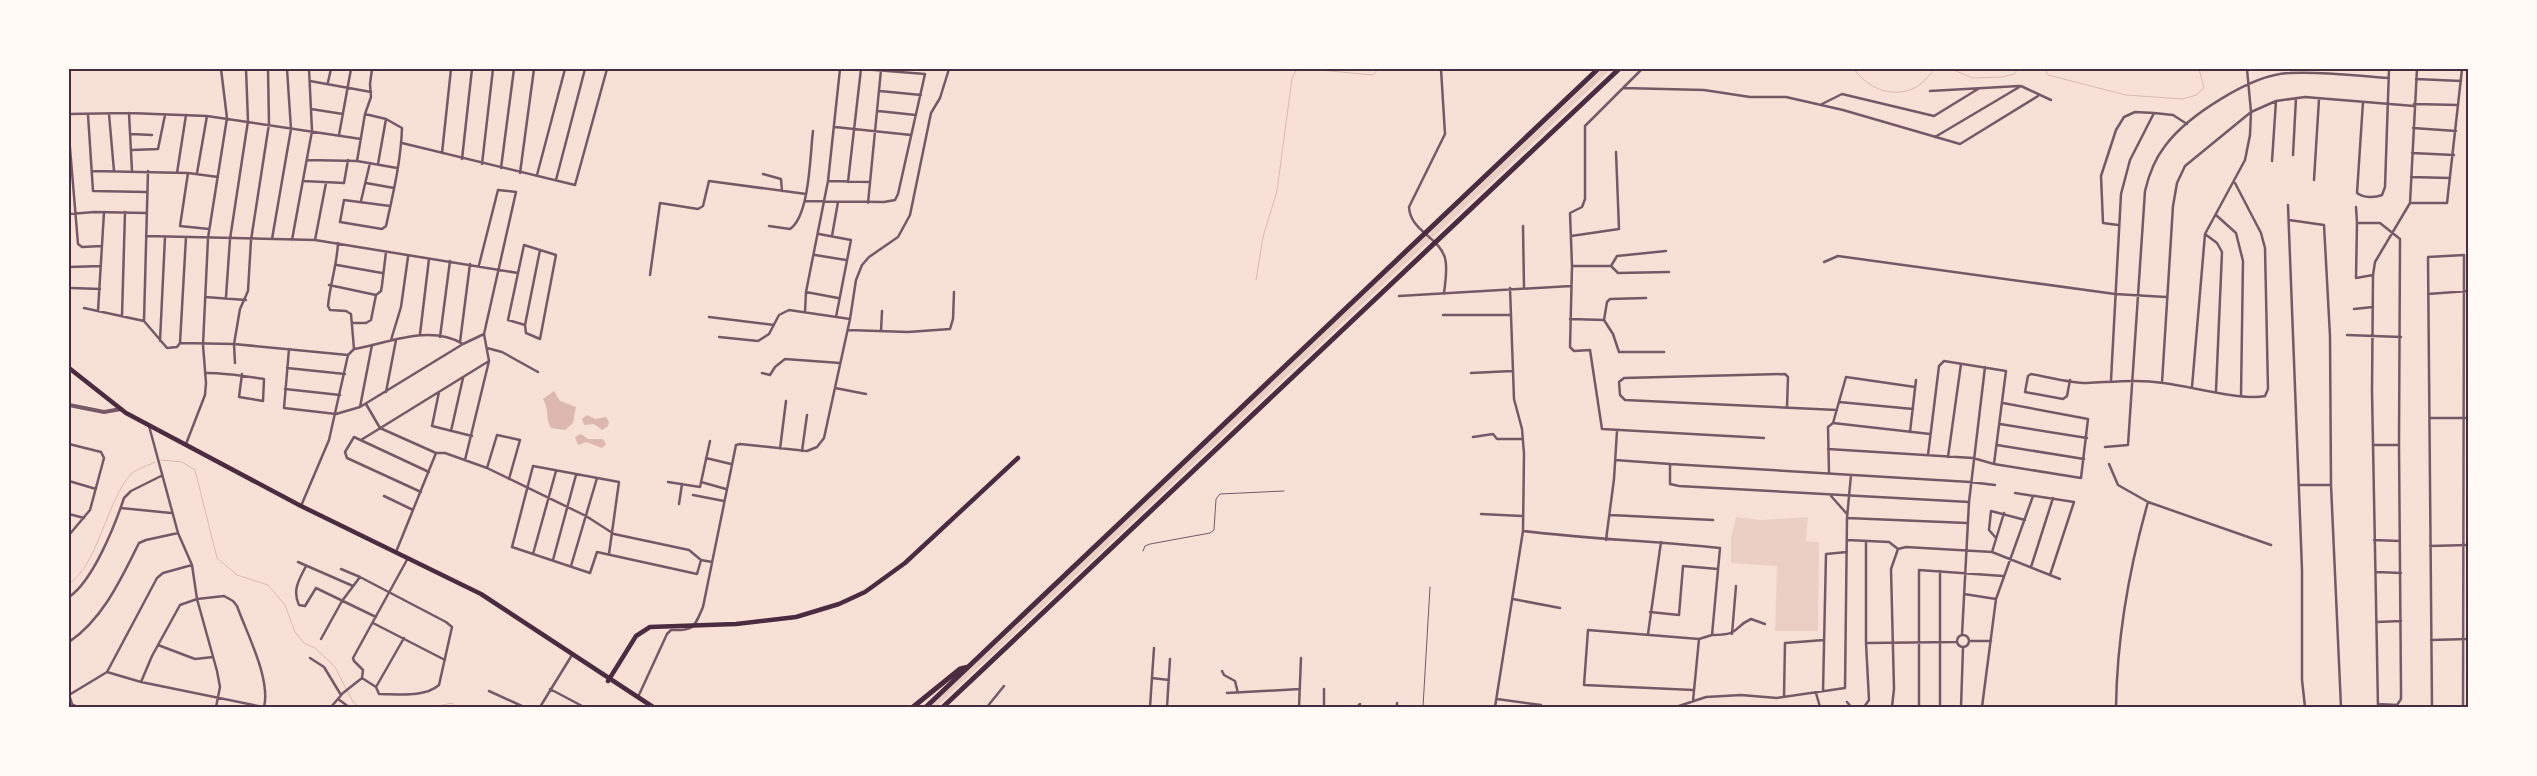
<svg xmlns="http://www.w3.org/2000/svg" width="2537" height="776" viewBox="0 0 2537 776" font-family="'DM Sans',sans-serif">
  <rect width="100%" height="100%" fill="#f7e1d7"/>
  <!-- green -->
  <path fill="#ebcfc5" d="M1603,69H1611L993,654L936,707H928Z
    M1736,517L1760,520L1808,517L1806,541L1819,542L1818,631H1775L1777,566L1731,563V538Z"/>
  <!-- water -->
  <path fill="#dcb8b0" d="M554,391L560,401L576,407L573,423L565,430L551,428C545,419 550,411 543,399Z
    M587,415L595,419L606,417L609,422L608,426L602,430L594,424L584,425L582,419Z
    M581,434L588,439H603L606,444L602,448L586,442L578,445L575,437Z"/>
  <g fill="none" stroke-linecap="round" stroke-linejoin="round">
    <!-- stream -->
    <path stroke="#dcb8b0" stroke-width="1" d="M1309,69L1373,75L1378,69
      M1854,69C1867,87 1889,98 1912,89C1921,86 1928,76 1935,69
      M1951,69L1973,78L2002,77L2014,74L2018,69
      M2045,69L2048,75L2126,95L2183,99L2196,95L2204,88L2199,69
      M1256,280L1263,237L1277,191L1292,78L1297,69
      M161,460L182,462L195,470L217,558L237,575L268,585L285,605L295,632L304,643L315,648L335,667L353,702L359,707
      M69,584C99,563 106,502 131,474C136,469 148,466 155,462
      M434,707L452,703L457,707"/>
    <!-- service -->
    <path stroke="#755966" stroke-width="1" d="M1143,551L1145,546L1150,544L1210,533L1214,530L1216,499L1220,494L1284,491
      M1423,707L1430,587"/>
    <!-- minor -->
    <path stroke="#755966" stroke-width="2.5" d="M1441,69L1445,134L1409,207C1410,231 1439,237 1445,258C1448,269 1445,283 1444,294
      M1642,69L1585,126V199L1582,207L1570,213L1572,266L1570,347L1574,351L1590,350L1602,429L1764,438
      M2416,79L2461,81
      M310,81L371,92
      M328,82L331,69
      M1623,88L1704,90L1750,97H1786L1843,110L1960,144L2038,96
      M880,91L921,95
      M1930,91L2019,86
      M2363,102L2357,193C2364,198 2375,198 2382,195L2385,187L2389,69
      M1822,104L1842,94L1934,116L1978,89
      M2414,104L2458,105
      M311,109L343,114
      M878,111L916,115
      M129,113L132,171
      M69,114L129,113L207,116L361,139
      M109,114L114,171
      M365,114L386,119L378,164
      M88,115L93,191L147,192
      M386,119L402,128C401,161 393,194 386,226L382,229L340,222L344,200L390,206
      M835,127L911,135
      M2413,128L2456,131
      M131,134L152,135
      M339,135L351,69
      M69,136L78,244L82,247L102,246
      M1935,137L2021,86L2051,100
      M402,143L575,185L607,69
      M132,150L158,149L165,115
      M442,153L451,69
      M2412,153L2454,155
      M2293,155L2296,98
      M462,159L472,69
      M307,160L357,161L397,168
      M357,161L365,114L371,97L370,84L372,69
      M2272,161L2276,101
      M482,164L493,69
      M501,168L514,69
      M92,171L188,173L218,177
      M177,173L186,115
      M188,173L180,226L209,229
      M197,173L207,116
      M520,173L534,69
      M763,174L781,179L782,191
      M537,175L565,69
      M2411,177L2450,178
      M556,180L585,69
      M2314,180L2319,99
      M303,181L344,183L348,160
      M828,181L870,182
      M848,182L861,69
      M366,183L394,188
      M361,201L370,163
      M805,201L884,202L895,200L898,194L925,74L862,69
      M868,203L881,70
      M2410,203H2447L2462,69
      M2288,205L2302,570V680L2305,707
      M2356,207L2357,223H2380L2400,239L2399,445L2401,691V699L2397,705L2378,704
      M69,214L95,212L146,213
      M2216,215L2236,233L2243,261L2241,395
      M2289,220L2324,225L2330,336L2331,485L2341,707
      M2357,223L2356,278L2373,275
      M2118,225L2103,223L2101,176L2116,130L2124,117L2135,112L2154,113L2173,115L2187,124
      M769,226L790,229C810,215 810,154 813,131
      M1523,226L1524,288
      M819,234L851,240L836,317
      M2205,234L2217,243L2222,252L2216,391
      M146,236L315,240L518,273
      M832,236L838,202
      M1571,236L1619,229L1616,152
      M272,239L291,129L287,69
      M292,240L312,131L309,69
      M315,240L326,183
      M338,243C337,265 330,284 328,306L330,310L346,311L351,314L354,349
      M524,245L556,255L540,339L526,333L525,325L508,320Z
      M815,255L846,260
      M1824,262L1838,256L2115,294L2166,297
      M337,265L382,273
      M1572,266H1611L1618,273L1669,272
      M1611,266L1617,256L1666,251
      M69,267L101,266
      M650,275L660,203L698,209L703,206L709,181L806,194
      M329,285L376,295
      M72,288L100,289
      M806,292L838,298
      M2428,294L2468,291
      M1399,296L1571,286
      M205,297L246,300
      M226,297L230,239L248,121L246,69
      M84,308L144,321L167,348L177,347L180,343L234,344L348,355
      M2354,309L2373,307
      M98,311L104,212
      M805,312L806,292L828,181L840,69
      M1443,315H1510
      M122,316L125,212
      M709,317L774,325
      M1570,319L1604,320L1613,334L1619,352H1664
      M1604,320L1607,302L1610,299L1646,298
      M144,321L148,171
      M353,323H366L371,320L376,295L381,291L382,285L386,252
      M525,325L540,250
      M848,330L908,332L950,329L953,319L954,292
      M881,331L882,311
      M420,334L429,259
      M2347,335L2401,337
      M440,337L450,261
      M719,337L758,341L769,334L779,315L789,310L850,319
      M391,340L401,307L408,257
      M160,341L165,237
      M460,342L470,264
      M180,343L186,237
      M487,348L502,352L538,372
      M289,349L284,408L336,414L360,407L463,344L484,334
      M354,349C388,343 430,324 463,344
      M235,363L234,344L240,309L248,291L251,240L269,124L268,69
      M287,368L345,374
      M207,373C227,373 244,376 264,379L263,401L239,397L242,374
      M762,373L770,375L775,367L785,359L840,363
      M1471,373L1512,371
      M2070,380L2067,396L2063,399L2025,392L2028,376L2031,374C2049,377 2069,383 2087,383C2113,382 2138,379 2163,383C2190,386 2241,401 2265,396L2268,389L2265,248L2261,233L2235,183
      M2111,380L2121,194L2130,160L2154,113
      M2162,383L2173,206L2177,183L2185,166L2251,112L2276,101L2305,97L2414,106
      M2192,387L2205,234L2245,160L2250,135L2251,112L2247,69
      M835,388L866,394
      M285,389L340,395
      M386,392L396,340
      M439,392L432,426L472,436
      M1839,402L1913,409
      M366,404L380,428
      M360,407L372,345
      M1787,407L1788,377L1785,374L1624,378L1619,382L1620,395L1625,400L1837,410
      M2431,418H2468
      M1833,423L1930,434
      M2000,424L2087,438
      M149,426L178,533L192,565L197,599L217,671L220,687L216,707
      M380,428L436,453H445L487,468L586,516L614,534L689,550L701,560L712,562
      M451,431L463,378
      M1910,432L1916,380
      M1473,437L1493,434L1497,439H1523
      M361,440L489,361
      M69,444L101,452L104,458L90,510L69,535
      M186,444L205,395L206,383L203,345L208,238L227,118L221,69
      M1997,445L2084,459
      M2373,445H2399
      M2105,447L2128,445L2145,191C2149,174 2154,160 2165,146C2187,116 2252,74 2290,73C2322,71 2357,76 2389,78
      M780,449L786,401
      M1828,449L1973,458L1994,464L2081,478L2088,419L2003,403
      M802,451L807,415
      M1928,455L1939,366L1944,361L2006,371L1994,464
      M1948,457L1961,364
      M706,458L731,464
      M465,460L489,361L484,334L516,192L498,190L479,265
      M1615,460L1670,464
      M2109,464L2118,485L2148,502
      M487,468L497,435L520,440L509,479
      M1829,473L1828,427L1833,423L1846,377L1915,387
      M69,481L96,489
      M668,482L700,487L710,441
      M701,482L726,489
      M2300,485H2331
      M421,492L347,458L345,452L354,437L429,472
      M2015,493L2074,502L2050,575
      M693,495L724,501
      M384,496L413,510
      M1831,496L1847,514
      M1969,502L1679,486L1670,484V464L1970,482L1995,485
      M679,504L682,484
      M301,506L329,440L348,355L354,349
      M121,508L171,513
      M69,514L84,518
      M1481,514L1522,516
      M1610,515L1713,520
      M1847,518L1967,523
      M1523,531C1588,539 1654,541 1720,548L1712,635L1699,639L1588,630L1584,685L1693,690
      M1996,538L1989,530L1991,511L2025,520
      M1606,540L1614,479L1617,431
      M1847,540L1889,542L1898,549L1906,547L1992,552L2060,579
      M2374,540L2400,541
      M2430,546L2468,545
      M396,552L436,453
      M1992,552L2004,513
      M533,554L556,471
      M609,554L619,482L533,466L512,547L590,573L597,552L697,574L701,560
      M553,560L576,475
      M298,562L353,586
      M306,566C299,580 292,590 299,605L305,606L316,588L376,617
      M571,566L597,478
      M2031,567L2053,498
      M341,569L360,577
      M1940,571V707
      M2376,572L2401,573
      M1964,594L1996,599
      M69,597C93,581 115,525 124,498L131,491L161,476
      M1513,599L1560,608
      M1650,612L1679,615L1683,566L1718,569
      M2377,622L2401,621
      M373,623L445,660
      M1648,634L1661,542
      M1732,634L1736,586
      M1957 641a6 6 0 1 1 12 0a6 6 0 1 1-12 0Z
      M1712,635C1742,635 1731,628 1751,619L1765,624
      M1962,635L1969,502L1985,367
      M321,639L342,601L360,577L446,622L452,627L439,685C424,698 398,694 379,694L376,687L404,638
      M2431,640L2468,639
      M1969,641H1991
      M69,642C103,619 121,579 139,543L146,540L178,533
      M1866,643L1956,642
      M158,645L195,659L213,657
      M310,658L324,667L341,695
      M1222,671L1224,675L1235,681L1238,693
      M107,672L141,682L263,707
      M362,678L376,687
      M1152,678L1169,680
      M141,682L152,656L180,605L197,599L224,596L233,601L237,606C247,634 271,679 264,707
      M550,689L584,707
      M1324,689V707
      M489,691L524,707
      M1823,691L1826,554L1847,552
      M1227,693L1300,689
      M1816,693L1820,707
      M69,695L107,672L157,578L163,573L192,565
      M69,695L72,704L77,707
      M638,697L667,634L671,630C694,631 694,628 703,607L736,445L740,444L807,451L817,447L824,438L850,319L856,280L862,265L869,257L898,237L910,215L931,113L940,98L949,69
      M1784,697L1785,643L1824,640
      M338,699L349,707
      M1497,699L1541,705
      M1693,701L1699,639
      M1847,702L1851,707
      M1397,703V707
      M331,707L343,693L362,678L363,670L354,661L353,658L408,558
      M540,707L572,655
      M987,707L1004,686
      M1150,707L1154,648
      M1167,707L1170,659
      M1299,707L1301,658
      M1357,707L1360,704
      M1495,707L1523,531L1524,454L1522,429L1514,399L1510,288
      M1676,707L1706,697L1741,695L1777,698L1845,688L1847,518L1851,475
      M1864,707L1869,700L1866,643V542
      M1892,707L1894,689L1891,569L1898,549
      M1919,707V570L2003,576
      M1961,707L1963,648
      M1982,707L1996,599L2033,496
      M2116,707C2117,637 2129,569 2148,502L2271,545
      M2378,707L2372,391L2373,275L2375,262L2410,203L2417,69
      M2432,707L2428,257L2464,255L2463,707"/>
    <!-- tertiary -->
    <path stroke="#755966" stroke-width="4" d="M69,405L104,412L121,409"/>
    <!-- primary -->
    <path stroke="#4a2c40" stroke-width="4.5" d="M608,681L636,636L650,627L736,624L796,617L839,604L865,592L905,563L1018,458"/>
    <!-- trunk -->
    <path stroke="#4a2c40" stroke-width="4.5" d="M69,368L126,413L301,506L481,594L653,707"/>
    <!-- motorway -->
    <path stroke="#4a2c40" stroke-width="5" d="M913,707L960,669L968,667
      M926,707L1598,69
      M943,707L1619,69"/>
  </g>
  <!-- border -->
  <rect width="2537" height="776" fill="none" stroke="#fffaf5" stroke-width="140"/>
  <rect x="70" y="70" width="2397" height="636" fill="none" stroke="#4a2c40" stroke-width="2"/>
</svg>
